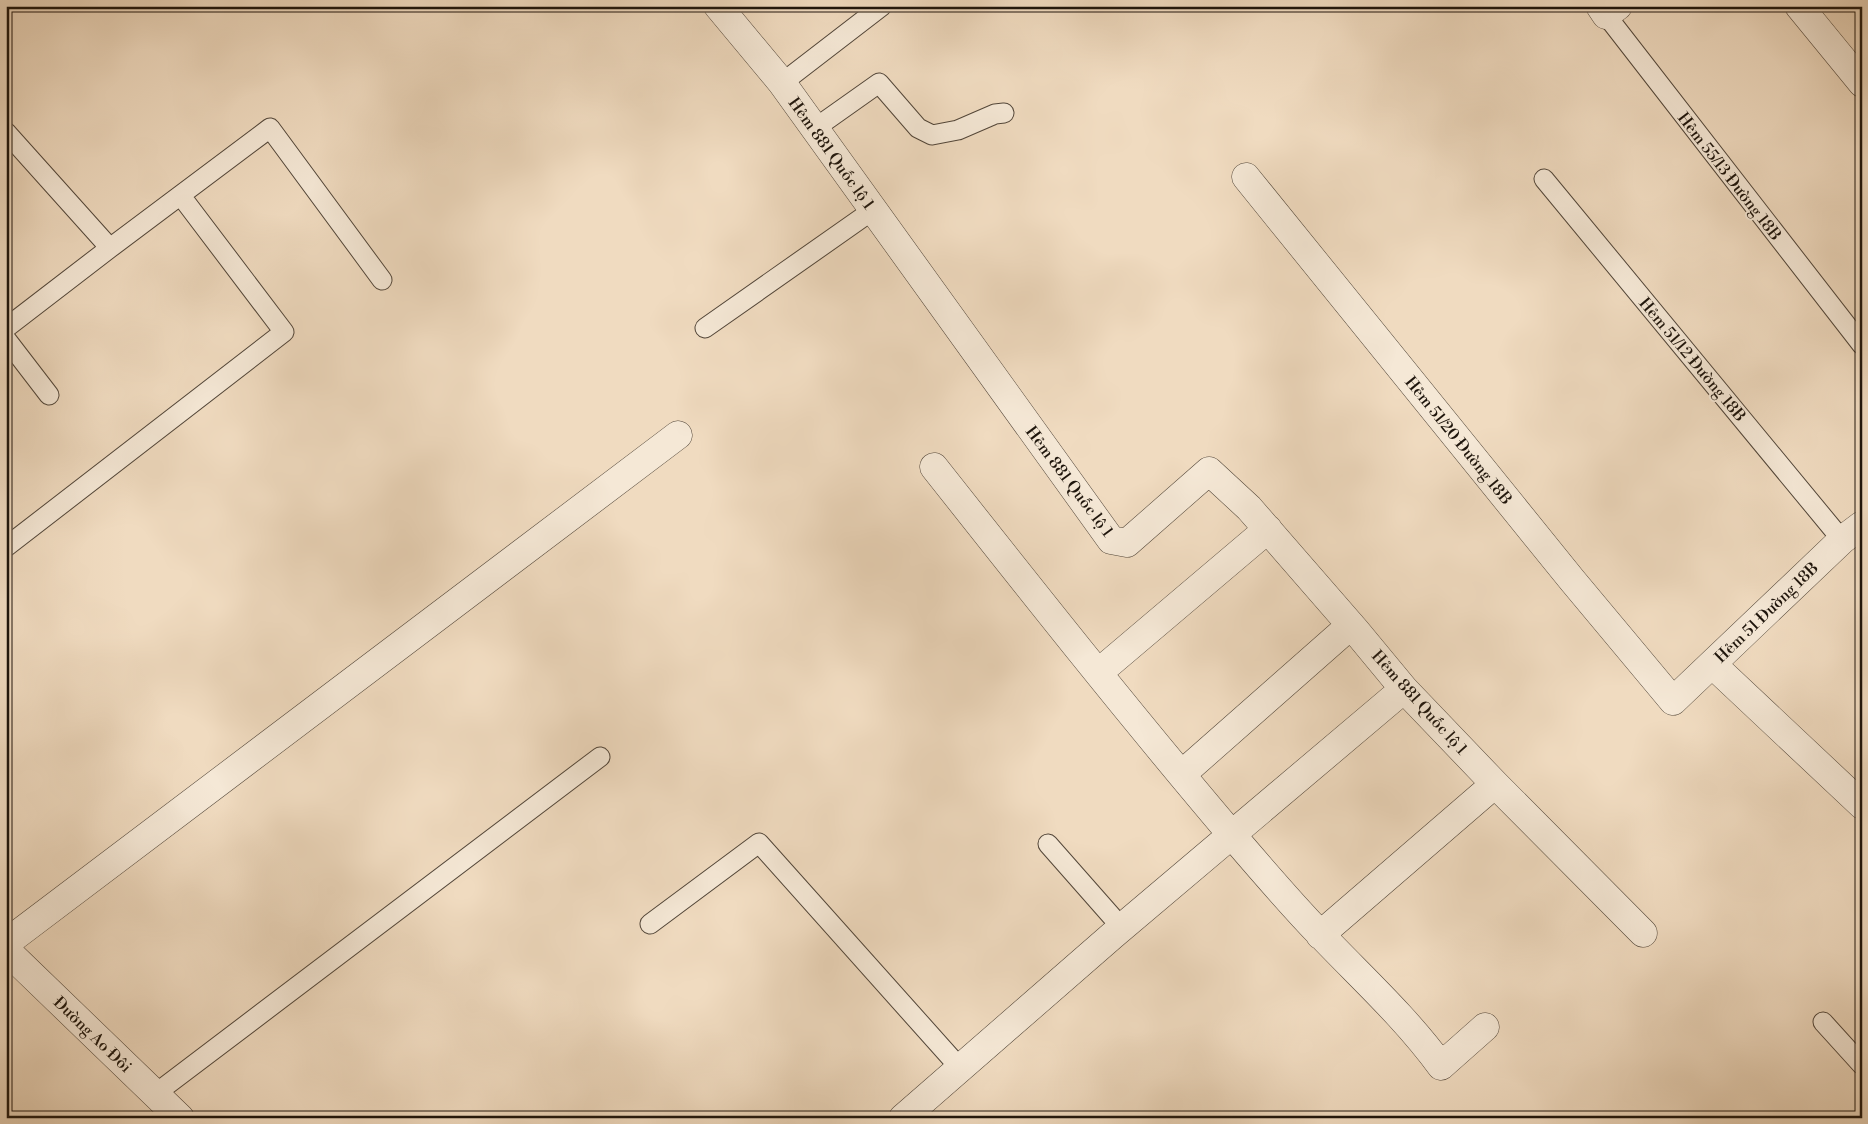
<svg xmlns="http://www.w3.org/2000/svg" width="1868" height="1124" viewBox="0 0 1868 1124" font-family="'Libre Bodoni',serif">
  <rect width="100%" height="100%" fill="#f0dbc0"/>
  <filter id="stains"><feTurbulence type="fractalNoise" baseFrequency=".004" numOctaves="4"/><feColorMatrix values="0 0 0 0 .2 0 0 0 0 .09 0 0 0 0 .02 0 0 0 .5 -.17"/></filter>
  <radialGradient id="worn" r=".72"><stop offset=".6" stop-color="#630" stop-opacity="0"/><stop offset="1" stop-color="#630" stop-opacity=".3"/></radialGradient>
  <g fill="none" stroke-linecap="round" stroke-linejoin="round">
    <defs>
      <path id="service" d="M1606,15L1862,345
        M782,83L882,6
        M814,129L879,83L918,128L932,135L958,130L995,114L1004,113
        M6,132L110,248
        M1544,179L1842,540
        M6,328L110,248L270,128L382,280
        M705,328L873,210
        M6,339L49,395
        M6,547L284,332L181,196
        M1048,844L1122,928
        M650,924L759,843L960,1068
        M1823,1022L1862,1065
        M155,1094L600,757"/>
      <path id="minor" d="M718,6L782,83L1111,540L1127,543L1209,471L1249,508L1356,631L1404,689L1495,784L1643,933
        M1600,6L1606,15L1618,6
        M1799,6L1862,83
        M1246,177L1572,580L1673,701L1842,540L1862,525
        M934,467C1032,591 1130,715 1232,835C1261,869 1290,903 1321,935C1362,978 1406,1018 1441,1066L1485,1027
        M1712,664L1862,805
        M1098,673L1268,529
        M1182,774L1351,625
        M1320,935L1495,784
        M6,943L678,435
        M903,1118L1113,935L1404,689"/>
      <path id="tertiary" d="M6,950L180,1118"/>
    </defs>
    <!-- service casing -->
    <use href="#service" stroke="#524639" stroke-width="21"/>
    <!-- minor casing -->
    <use href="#minor" stroke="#524639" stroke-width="29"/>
    <!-- tertiary casing -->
    <use href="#tertiary" stroke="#524639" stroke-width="29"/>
    <!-- service -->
    <use href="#service" stroke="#f5e8d6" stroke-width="19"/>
    <!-- minor -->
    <use href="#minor" stroke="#f5e8d6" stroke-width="28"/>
    <!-- tertiary -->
    <use href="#tertiary" stroke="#f5e8d6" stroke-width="28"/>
  </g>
  <g text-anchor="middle" stroke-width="4" stroke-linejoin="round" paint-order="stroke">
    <!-- street labels -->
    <g font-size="16" fill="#1e150c" stroke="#f5e8d6">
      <text transform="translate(832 153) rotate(54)" y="6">Hẻm 881 Quốc lộ 1</text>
      <text transform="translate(1730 176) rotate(52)" y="6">Hẻm 55/13 Đường 18B</text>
      <text transform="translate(1693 359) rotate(50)" y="6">Hẻm 51/12 Đường 18B</text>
      <text transform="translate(1459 440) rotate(51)" y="6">Hẻm 51/20 Đường 18B</text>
      <text transform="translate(1070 481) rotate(53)" y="6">Hẻm 881 Quốc lộ 1</text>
      <text transform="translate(1766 612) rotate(-44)" y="6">Hẻm 51 Đường 18B</text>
      <text transform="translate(1420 702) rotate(48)" y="6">Hẻm 881 Quốc lộ 1</text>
      <text transform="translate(93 1034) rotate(44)" y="6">Đường Ao Đôi</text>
    </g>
  </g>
  <!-- margin -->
  <rect width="1868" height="1124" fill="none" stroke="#f0dbc0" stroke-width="25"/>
  <rect x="8" y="8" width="1853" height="1109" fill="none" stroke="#1e150c" stroke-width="2.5"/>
  <rect x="12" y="12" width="1843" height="1099" fill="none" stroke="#1e150c"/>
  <rect width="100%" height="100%" filter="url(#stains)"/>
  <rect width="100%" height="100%" fill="url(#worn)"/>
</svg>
